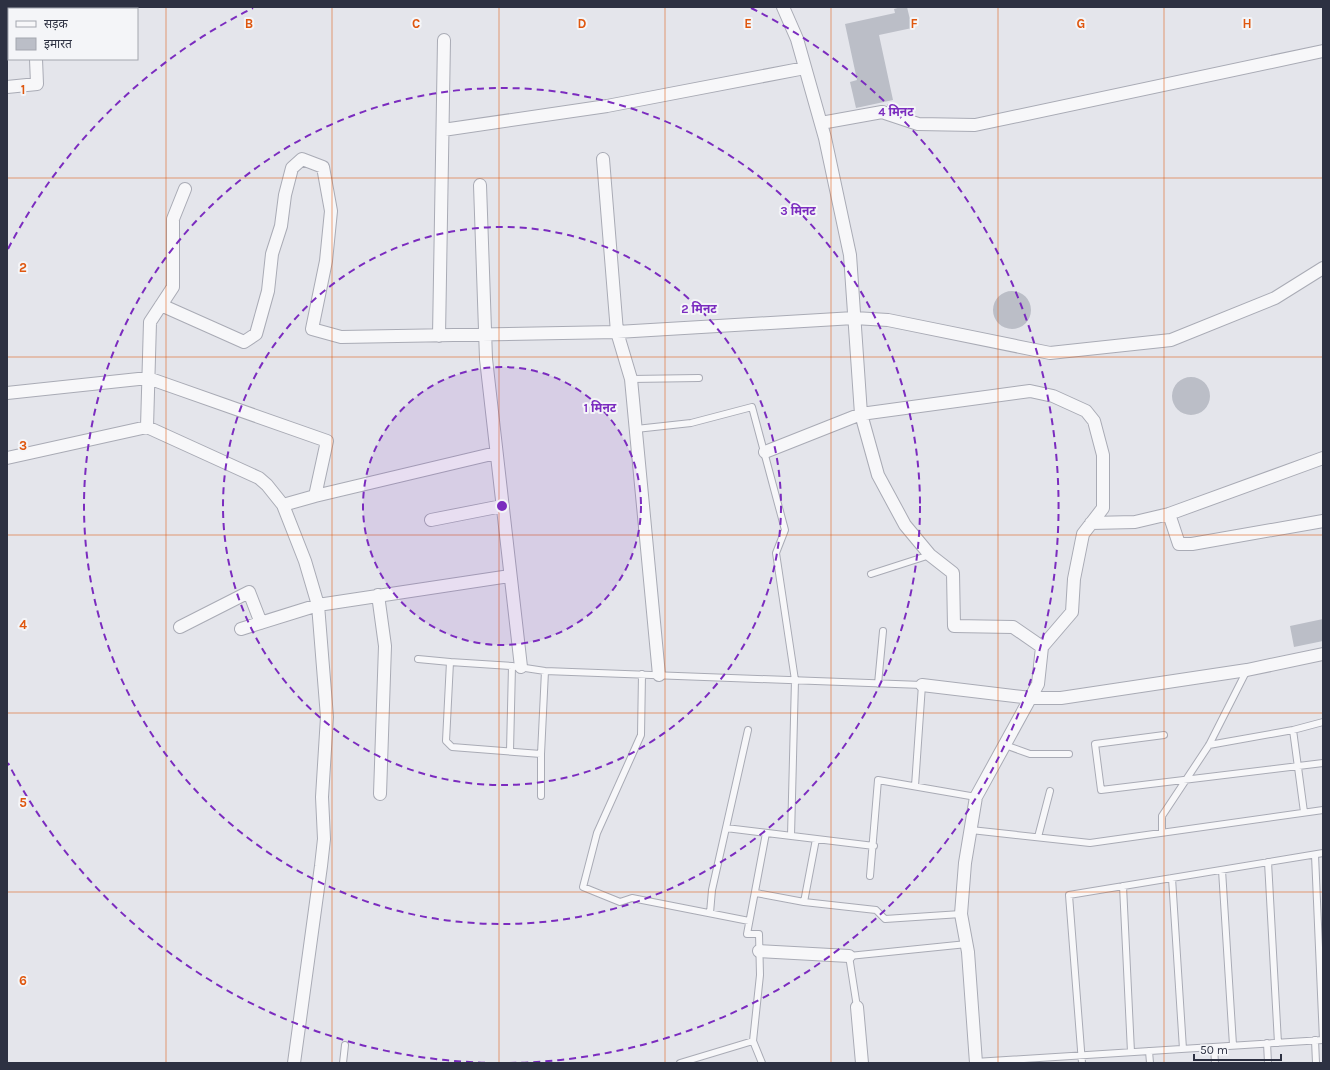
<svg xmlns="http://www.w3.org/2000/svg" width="1330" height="1070" viewBox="0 0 1330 1070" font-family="Karla,'Noto Sans Devanagari',sans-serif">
  <rect width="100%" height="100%" fill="#e4e5eb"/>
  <!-- building -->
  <path fill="#bbbec7" d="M901,7H907L912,28L879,35L893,100L856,108L850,82L857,80L845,24L895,13L894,9Z
    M993 310a19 19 0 1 1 38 0a19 19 0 1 1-38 0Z
    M1172 396a19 19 0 1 1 38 0a19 19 0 1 1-38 0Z
    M1323,619V641L1294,647L1290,626Z"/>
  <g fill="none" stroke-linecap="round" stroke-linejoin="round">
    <defs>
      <path id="service" d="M631,379L699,378
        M636,429L691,423L752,407L785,530L776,553L795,680L791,836
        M871,574L930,555
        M418,659L450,662
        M545,671L541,754L452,747L446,741L450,662L512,666L545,671L922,685L915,786
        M642,674L641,735L597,833L583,887L620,902L632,898L749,921
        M878,684L883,631
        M1293,730L1304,812
        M1164,735L1095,744L1101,790L1323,763
        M1005,745L1030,754H1069
        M1209,745L1293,730L1323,722
        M510,751L512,666
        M541,796V754
        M726,828L874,846
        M971,830L1090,843L1323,810
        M1162,832V816L1209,745L1247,670
        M1038,837L1050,791
        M1315,855L1323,1040
        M1268,862L1278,1043
        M1222,870L1233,1045
        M870,876L878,780L976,797
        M1172,878L1183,1049
        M1123,886L1131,1052
        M756,893L804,902L876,910L885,919L961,914
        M804,902L816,839
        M710,913L712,890L748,730
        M857,1007L849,956L967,944
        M1315,1040L1316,1063
        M1267,1043L1268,1063
        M1214,1047L1215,1063
        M1149,1051L1150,1063
        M975,1062L1323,1040
        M343,1063L345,1045
        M680,1063L753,1041
        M762,1063L753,1041L760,975L759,934H747L766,833
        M1082,1063L1069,895L1323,853"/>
      <path id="minor" d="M35,7V9
        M783,7L797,39L825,138L850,255L861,414L878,475L905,525L930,555L953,573L954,626L1013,627L1042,647
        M7,87L37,84L36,59
        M821,123L882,112L918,124L975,125L1323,51
        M443,130L607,106L805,68
        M603,159L617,332L631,379L659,675
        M480,185L486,359L521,667
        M161,305L244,342L256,334L268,291L272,254L281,226L285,195L292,168L302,159L323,167L331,211L326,261L312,329L341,337L617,332L854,318L888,320L1050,353L1171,340L1275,298L1323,268
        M439,336L444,40
        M7,393L148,378L327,441L315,496L283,505
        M147,427L259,478L267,485L283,505L305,561L318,605L327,717L322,797L324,839L321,866L294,1063
        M765,452L861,414L1030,391L1053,396L1086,411L1094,421L1103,455V508L1083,534L1074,579L1072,612L1042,647L1038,684L976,797L965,863L961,914L968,952L976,1063
        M7,458L147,427L150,322L173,287V219L185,189
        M315,496L496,453
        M1169,514L1179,544H1192L1323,521
        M431,520L502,506
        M1091,523L1135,522L1169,514L1323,458
        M378,595L385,646L380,794
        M180,627L249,592L261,623
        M241,629L318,605L510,576
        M922,685L1031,698H1061L1247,670L1323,654
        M759,951L849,956
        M857,1007L862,1063"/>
    </defs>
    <!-- service casing -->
    <use href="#service" stroke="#a9abb5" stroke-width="8"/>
    <!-- minor casing -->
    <use href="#minor" stroke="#a9abb5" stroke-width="14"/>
    <!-- service -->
    <use href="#service" stroke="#f7f7f9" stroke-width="6"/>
    <!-- minor -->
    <use href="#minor" stroke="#f7f7f9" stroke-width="12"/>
  </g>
  <!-- grid -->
  <path fill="none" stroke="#df570f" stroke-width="1" stroke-opacity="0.55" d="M166,7V1063M332,7V1063M499,7V1063M665,7V1063M831,7V1063M998,7V1063M1164,7V1063M7,178H1323M7,357H1323M7,535H1323M7,713H1323M7,892H1323"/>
  <!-- distance rings -->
  <circle cx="502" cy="506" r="139" fill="#7b2cbf" fill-opacity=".12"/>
  <g fill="none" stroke="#7b2cbf" stroke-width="2" stroke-dasharray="7 5">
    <circle cx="502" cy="506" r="139"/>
    <circle cx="502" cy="506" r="279"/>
    <circle cx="502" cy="506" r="418"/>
    <path d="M497 1063A557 557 0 0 1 8 763M8 249A557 557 0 0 1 253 8M751 8A557 557 0 0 1 507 1063"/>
  </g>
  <g font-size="13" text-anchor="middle" font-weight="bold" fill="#df570f" stroke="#f4f5f8" stroke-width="4" stroke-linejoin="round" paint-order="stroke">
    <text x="249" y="28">B</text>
    <text x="416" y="28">C</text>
    <text x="582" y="28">D</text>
    <text x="748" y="28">E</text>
    <text x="914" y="28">F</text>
    <text x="1081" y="28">G</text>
    <text x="1247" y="28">H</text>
    <text x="23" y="94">1</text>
    <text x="23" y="272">2</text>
    <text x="23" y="450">3</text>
    <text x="23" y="629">4</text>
    <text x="23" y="807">5</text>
    <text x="23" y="985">6</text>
  </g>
  <circle cx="502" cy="506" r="6" fill="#7b2cbf" stroke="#f4f5f8" stroke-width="2"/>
  <g font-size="12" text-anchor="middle" font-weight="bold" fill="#7b2cbf" stroke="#f4f5f8" stroke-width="4" stroke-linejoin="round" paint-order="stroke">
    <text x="896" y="116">4 मिनट</text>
    <text x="798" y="215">3 मिनट</text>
    <text x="699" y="313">2 मिनट</text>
    <text x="600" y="412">1 मिनट</text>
  </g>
  <!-- border -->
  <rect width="1330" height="1070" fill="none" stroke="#2d3142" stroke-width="16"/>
  <!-- legend -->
  <rect x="8" y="8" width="130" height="52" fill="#f4f5f8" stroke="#a4a7af"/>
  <rect x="16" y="21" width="20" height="6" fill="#f7f7f9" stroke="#a4a7af"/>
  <text x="44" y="28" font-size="12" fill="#2d3142">सड़क</text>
  <rect x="16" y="38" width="20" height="12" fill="#bbbec7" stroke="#a4a7af"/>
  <text x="44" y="48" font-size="12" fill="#2d3142">इमारत</text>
  <!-- scale -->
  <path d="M1194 1054v6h87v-6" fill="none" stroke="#2d3142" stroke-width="2"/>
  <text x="1200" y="1054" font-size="12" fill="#2d3142" stroke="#f4f5f8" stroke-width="3" paint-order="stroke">50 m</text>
</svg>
